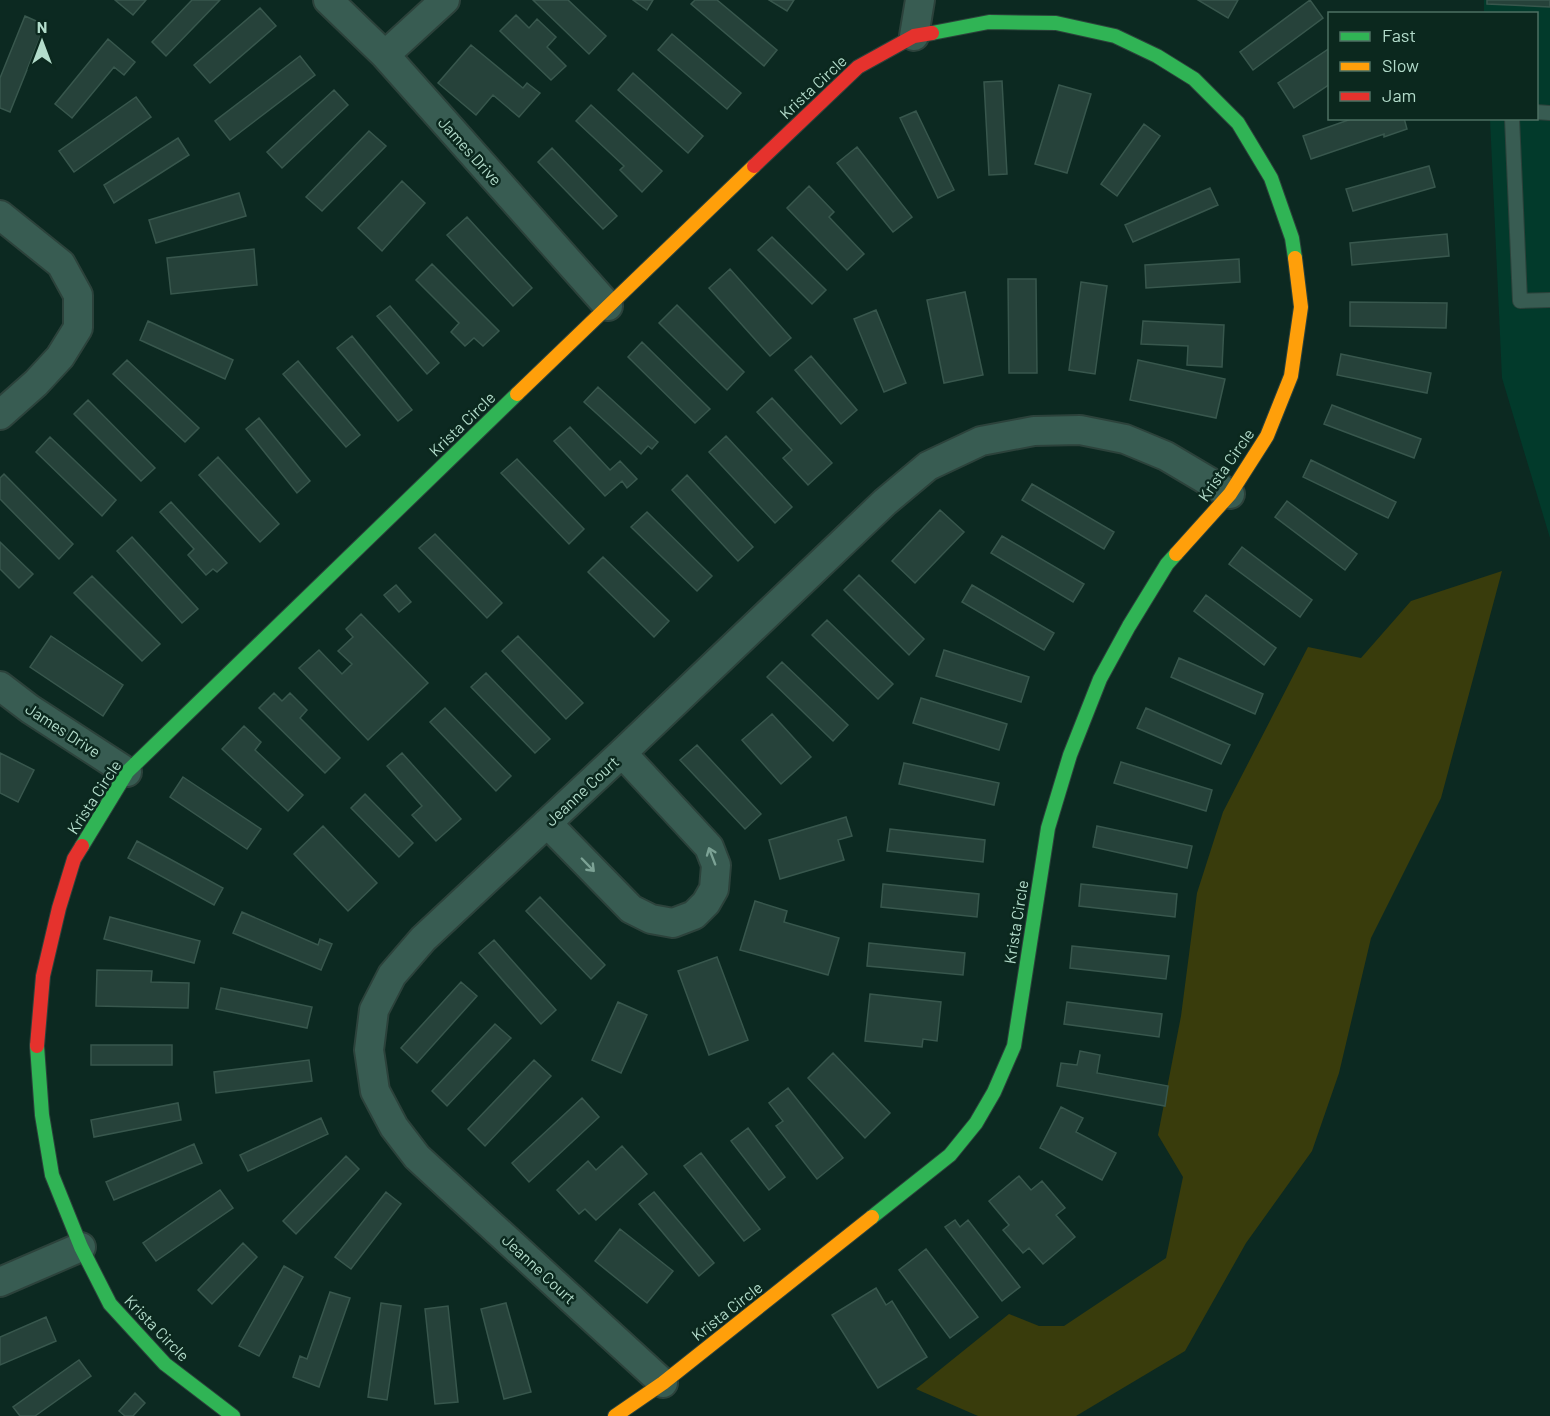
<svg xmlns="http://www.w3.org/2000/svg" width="1550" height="1416" viewBox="0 0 1550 1416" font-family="Barlow,sans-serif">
  <rect width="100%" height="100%" fill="#0c2921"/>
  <!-- built -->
  <path fill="#023a2b" d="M1484,0H1550V538L1502,378L1490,119L1536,118V14L1484,13Z"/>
  <!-- green -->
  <path fill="#393c0c" d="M1502,571L1441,798L1371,938L1339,1073L1312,1151L1246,1243L1185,1351L1076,1416H978L916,1389L1009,1314L1039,1326H1064L1166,1258L1183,1177L1158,1135L1181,1016L1197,893L1223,812L1308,647L1361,658L1411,601Z"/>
  <!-- building -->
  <path fill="#26423a" stroke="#38574d" stroke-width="1.5" d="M115,0H146L133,15Z
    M192,0H220L166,56L152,42Z
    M533,0H568L606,36L589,54Z
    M633,0H653L647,10Z
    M695,0H717L777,50L764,66L691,4Z
    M769,0H794L787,11Z
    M1198,0H1238L1228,18Z
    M1310,0L1323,18L1253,70L1240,52Z
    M1487,0H1550V7L1487,4Z
    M260,8L276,26L210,83L194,65Z
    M516,15L529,28L537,19L556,37L547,47L566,66L551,80L500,31Z
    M25,16L45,25L10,112L0,108V78Z
    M672,34L741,93L727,109L658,50Z
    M108,39L135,62L124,75L114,67L72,118L55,104Z
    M471,45L523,88L527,83L540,93L519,117L493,95L476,115L438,83Z
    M1330,48V84L1294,108L1278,83Z
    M300,56L315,75L230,140L215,121Z
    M633,73L703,136L688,153L618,90Z
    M1002,81L1007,174L989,175L984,82Z
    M1059,85L1091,94L1067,173L1035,164Z
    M334,90L348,105L282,168L267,152Z
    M136,97L151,117L74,172L59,151Z
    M591,105L662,171L642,192L620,170L624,166L576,121Z
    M916,111L954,190L938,198L900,118Z
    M1354,118H1404L1407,129L1384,137V134L1311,159L1303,136Z
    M1144,124L1160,136L1117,196L1101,184Z
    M369,131L386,146L322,211L306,197Z
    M178,138L189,155L114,203L104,185Z
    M857,147L912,217L893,232L837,163Z
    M552,148L617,216L603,229L538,162Z
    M1429,166L1435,187L1353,211L1346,189Z
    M402,181L425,203L382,251L358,228Z
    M809,186L834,212L829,217L864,254L847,270L787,208Z
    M1210,188L1218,205L1133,242L1125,225Z
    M239,193L246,216L156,243L149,220Z
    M467,217L532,288L513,306L447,235Z
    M1447,234L1449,256L1352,265L1350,243Z
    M772,237L826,290L812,304L758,250Z
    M254,249L257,285L171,294L167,258Z
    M1239,259L1240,282L1146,288L1145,265Z
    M432,264L499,331L483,346L474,338L465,346L451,332L459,323L416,280Z
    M730,269L791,338L770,356L709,288Z
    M1008,279H1036L1037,373H1009Z
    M1081,282L1107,286L1095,374L1069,370Z
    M965,292L983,375L944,383L927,300Z
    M1350,302L1447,303L1446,328L1350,326Z
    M677,305L744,372L727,390L659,323Z
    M390,306L439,363L427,374L377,316Z
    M876,310L906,383L884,392L854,319Z
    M148,321L233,360L225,379L140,340Z
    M1143,321L1224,325L1222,367L1187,365L1188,346L1141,344Z
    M352,336L412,410L398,421L337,348Z
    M642,342L710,409L695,423L628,357Z
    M1341,354L1431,373L1427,393L1337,375Z
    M811,356L857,410L841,424L795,370Z
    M127,360L199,428L185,442L113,374Z
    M1138,360L1225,379L1216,418L1130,400Z
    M298,361L360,435L346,447L283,374Z
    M598,387L658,442L652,449L648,446L641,454L584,402Z
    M772,398L832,463L808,485L783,458L792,450L757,412Z
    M88,400L155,468L141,481L74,414Z
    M1332,405L1421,439L1414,458L1324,424Z
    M259,418L310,481L297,493L246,429Z
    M570,427L610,470L620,461L637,479L627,488L622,481L605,496L554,441Z
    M726,436L792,507L775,523L709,452Z
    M50,437L116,500L102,516L36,452Z
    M218,457L279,524L260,542L199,475Z
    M517,459L584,529L569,544L501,473Z
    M1311,460L1396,502L1388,518L1303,477Z
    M4,474L73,544L59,559L0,499V478Z
    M687,475L753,547L738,561L672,490Z
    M1032,484L1114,532L1104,549L1022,500Z
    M1287,501L1357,554L1345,570L1275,517Z
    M171,502L227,563L217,572L213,569L206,575L188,555L194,549L160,512Z
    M940,510L964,532L915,583L892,561Z
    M647,512L712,576L697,591L631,527Z
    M435,534L502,603L487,618L419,548Z
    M1002,536L1084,584L1073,602L991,553Z
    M132,537L198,609L182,623L117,551Z
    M0,542L33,574L19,588L0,569Z
    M1242,547L1312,600L1300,617L1229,564Z
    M603,557L669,621L654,637L588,572Z
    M859,575L924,639L909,655L844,590Z
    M92,576L160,644L142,661L74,593Z
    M396,585L411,602L399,612L384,595Z
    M972,585L1054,633L1044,650L962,602Z
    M1206,595L1276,648L1264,665L1194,611Z
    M361,614L428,683L368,740L299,668L319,650L342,674L352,664L338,651L353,637L346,629Z
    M827,620L893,684L878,699L812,635Z
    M51,636L123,685L103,716L30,667Z
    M518,636L583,703L566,719L502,651Z
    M944,650L1029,677L1021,702L936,676Z
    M1179,658L1263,694L1255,714L1171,677Z
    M782,662L848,725L833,741L767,677Z
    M486,673L550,739L535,753L471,687Z
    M274,693L282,701L290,693L307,710L300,718L340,758L325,773L259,708Z
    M921,698L1007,724L999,750L913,723Z
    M445,708L511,776L496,791L430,722Z
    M1146,708L1230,745L1221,764L1137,728Z
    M772,714L811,757L781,784L742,740Z
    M244,726L261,742L255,750L303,795L288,811L222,749Z
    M697,745L761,814L745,829L680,760Z
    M0,753L34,770L18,802L0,793Z
    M402,753L461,819L436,841L412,815L422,806L387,766Z
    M1121,762L1212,790L1206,811L1114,783Z
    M904,763L999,783L994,805L899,784Z
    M183,777L261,829L247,849L170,797Z
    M365,794L413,843L399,857L351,808Z
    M846,817L852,836L838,840L844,860L780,879L769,840Z
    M323,826L377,883L348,911L294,854Z
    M1097,826L1192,846L1187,868L1093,847Z
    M890,829L985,840L983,862L887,851Z
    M137,841L223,888L214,905L128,858Z
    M883,884L979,894L977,917L881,907Z
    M1081,884L1177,894L1175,917L1079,906Z
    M540,897L605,965L591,979L526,911Z
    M755,901L787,911L784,922L839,938L828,975L740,950Z
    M242,912L318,945L320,939L332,944L321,970L233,933Z
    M110,917L200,941L194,963L104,939Z
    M494,940L556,1010L541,1024L479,953Z
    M869,943L965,953L963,975L867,966Z
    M1072,946L1169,956L1166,979L1070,968Z
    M717,957L748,1040L709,1055L678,971Z
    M97,970L152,971L151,982L189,983L188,1008L96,1006Z
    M461,982L477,996L417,1063L401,1048Z
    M221,988L312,1007L307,1028L216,1009Z
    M870,994L941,1002L937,1041L923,1039L922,1047L865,1041Z
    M618,1002L647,1015L621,1073L592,1060Z
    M1067,1002L1162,1014L1159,1037L1064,1024Z
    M495,1024L511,1038L447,1106L432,1091Z
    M91,1045H172V1065H91Z
    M1080,1051L1100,1055L1097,1073L1168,1086L1165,1106L1057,1086L1061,1063L1077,1065Z
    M833,1053L890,1113L865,1138L808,1078Z
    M309,1060L312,1081L216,1093L214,1072Z
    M534,1060L551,1076L485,1146L468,1129Z
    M788,1088L843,1158L817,1179L776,1126L783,1121L769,1103Z
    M582,1098L599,1117L529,1182L512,1163Z
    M178,1103L181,1120L94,1137L91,1120Z
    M1061,1107L1083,1118L1076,1132L1116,1153L1102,1180L1040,1148Z
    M321,1118L328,1134L248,1171L240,1155Z
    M748,1128L785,1177L769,1190L731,1141Z
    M194,1144L202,1163L114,1200L106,1182Z
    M622,1146L647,1174L596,1220L585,1209L579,1214L557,1190L588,1161L596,1170Z
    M701,1153L760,1229L744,1241L684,1166Z
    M346,1156L359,1169L296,1234L283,1221Z
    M1019,1176L1031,1190L1042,1181L1065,1208L1056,1215L1075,1237L1043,1264L1029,1248L1023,1253L1003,1230L1009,1225L989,1201Z
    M220,1190L233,1208L156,1261L143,1243Z
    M386,1192L401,1204L351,1269L335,1257Z
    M654,1192L714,1263L699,1276L639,1204Z
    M955,1220L960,1227L968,1220L1020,1287L1002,1301L945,1227Z
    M620,1229L673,1271L647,1303L595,1261Z
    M243,1243L257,1257L212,1304L198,1290Z
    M926,1249L978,1317L950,1338L899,1270Z
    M284,1266L303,1277L259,1356L239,1346Z
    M876,1288L886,1305L892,1301L927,1357L878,1388L832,1315Z
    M330,1292L350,1298L319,1387L293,1377L300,1356L307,1359Z
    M381,1303L401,1306L387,1400L368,1397Z
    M506,1303L531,1392L504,1399L481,1309Z
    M448,1306L458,1402L435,1404L425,1309Z
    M46,1317L56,1341L0,1365V1337Z
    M79,1360L91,1376L35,1416H20L13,1407Z
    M135,1393L145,1403L133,1416H125L119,1411Z"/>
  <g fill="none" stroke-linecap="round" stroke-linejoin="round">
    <defs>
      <path id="lane" d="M1536,112L1550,113
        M1512,118L1520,301L1550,300"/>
      <path id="street" d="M328,0L385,55L608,306
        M914,36L920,0
        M385,55L445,0
        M0,215L61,264L78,295V328L60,357L36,383L0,415
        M0,686L30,709L127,772
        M547,823L631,909L651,919L673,923L694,915L706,903L714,889L716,865L709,847L622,753
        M0,1282L81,1247
        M663,1383L417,1157L394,1127L375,1091L369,1050L374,1010L392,975L423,939L622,753L885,502L928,466L981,441L1034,431L1080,430L1125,439L1166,456L1230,494"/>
      <path id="fast" d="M932,33L989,22L1056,23L1115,36L1157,56L1194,79L1238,123L1271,178L1292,238L1295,258
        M82,846L127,772L517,394
        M37,1046L42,1115L52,1175L81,1247L110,1304L165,1364L233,1416
        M872,1217L950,1155L976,1123L994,1092L1014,1046L1048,828L1070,755L1100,679L1129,626L1167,564L1176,554"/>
      <path id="slow" d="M517,394L754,166
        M1176,554L1230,494L1267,436L1291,376L1301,307L1295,258
        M615,1416L663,1383L872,1217"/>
      <path id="jam" d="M754,166L858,67L914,36L932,33
        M37,1046L43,976L59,908L74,859L82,846"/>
    </defs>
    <!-- lane casing -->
    <use href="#lane" stroke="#2c423b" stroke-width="16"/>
    <!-- street casing -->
    <use href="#street" stroke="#2c423b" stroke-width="32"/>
    <!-- fast casing -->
    <use href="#fast" stroke="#2c423b" stroke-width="16"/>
    <!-- slow casing -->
    <use href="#slow" stroke="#2c423b" stroke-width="16"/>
    <!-- jam casing -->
    <use href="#jam" stroke="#2c423b" stroke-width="16"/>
    <!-- lane -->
    <use href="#lane" stroke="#385c52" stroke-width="14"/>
    <!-- street -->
    <use href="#street" stroke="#385c52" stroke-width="28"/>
    <!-- fast -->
    <use href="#fast" stroke="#30b455" stroke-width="14"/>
    <!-- slow -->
    <use href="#slow" stroke="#ff9f0a" stroke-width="14"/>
    <!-- jam -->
    <use href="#jam" stroke="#e5322d" stroke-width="14"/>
  </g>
  <!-- one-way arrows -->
  <defs><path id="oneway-shaft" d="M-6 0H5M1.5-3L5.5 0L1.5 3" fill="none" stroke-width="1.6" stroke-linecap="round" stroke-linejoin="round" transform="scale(1.5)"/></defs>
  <g stroke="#7ca295">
    <use href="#oneway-shaft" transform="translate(712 856) rotate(-111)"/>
    <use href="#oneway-shaft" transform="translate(588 865) rotate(46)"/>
  </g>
  <g text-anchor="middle" stroke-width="5" stroke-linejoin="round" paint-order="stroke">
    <!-- street labels -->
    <g font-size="16" fill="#b3dccb" stroke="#0b281e">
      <text transform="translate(813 87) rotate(-43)" y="6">Krista Circle</text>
      <text transform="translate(470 151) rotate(48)" y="6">James Drive</text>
      <text transform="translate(462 424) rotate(-44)" y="6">Krista Circle</text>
      <text transform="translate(1226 465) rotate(-55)" y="6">Krista Circle</text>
      <text transform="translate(63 730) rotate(33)" y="6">James Drive</text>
      <text transform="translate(582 791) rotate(-43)" y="6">Jeanne Court</text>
      <text transform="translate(94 797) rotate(-57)" y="6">Krista Circle</text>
      <text transform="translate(1016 922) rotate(-81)" y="6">Krista Circle</text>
      <text transform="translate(539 1269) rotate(43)" y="6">Jeanne Court</text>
      <text transform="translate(727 1311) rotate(-38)" y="6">Krista Circle</text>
      <text transform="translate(157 1328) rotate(46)" y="6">Krista Circle</text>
    </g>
  </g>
  <!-- legend -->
  <rect x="1328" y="12" width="210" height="108" fill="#0b281e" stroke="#4e7063" stroke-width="1.5"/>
  <rect x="1340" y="32" width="30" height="9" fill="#30b455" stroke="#4e7063" stroke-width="1.5"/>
  <text x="1382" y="42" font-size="18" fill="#b3dccb">Fast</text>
  <rect x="1340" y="62" width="30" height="9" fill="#ff9f0a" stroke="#4e7063" stroke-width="1.5"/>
  <text x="1382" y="72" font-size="18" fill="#b3dccb">Slow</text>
  <rect x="1340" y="92" width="30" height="9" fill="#e5322d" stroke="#4e7063" stroke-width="1.5"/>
  <text x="1382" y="102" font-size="18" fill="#b3dccb">Jam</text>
  <!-- north arrow -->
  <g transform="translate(42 42)" stroke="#0b281e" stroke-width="4.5" paint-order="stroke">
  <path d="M0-4.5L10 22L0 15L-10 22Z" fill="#b3dccb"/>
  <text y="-9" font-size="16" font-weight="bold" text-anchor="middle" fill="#b3dccb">N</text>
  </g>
</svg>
